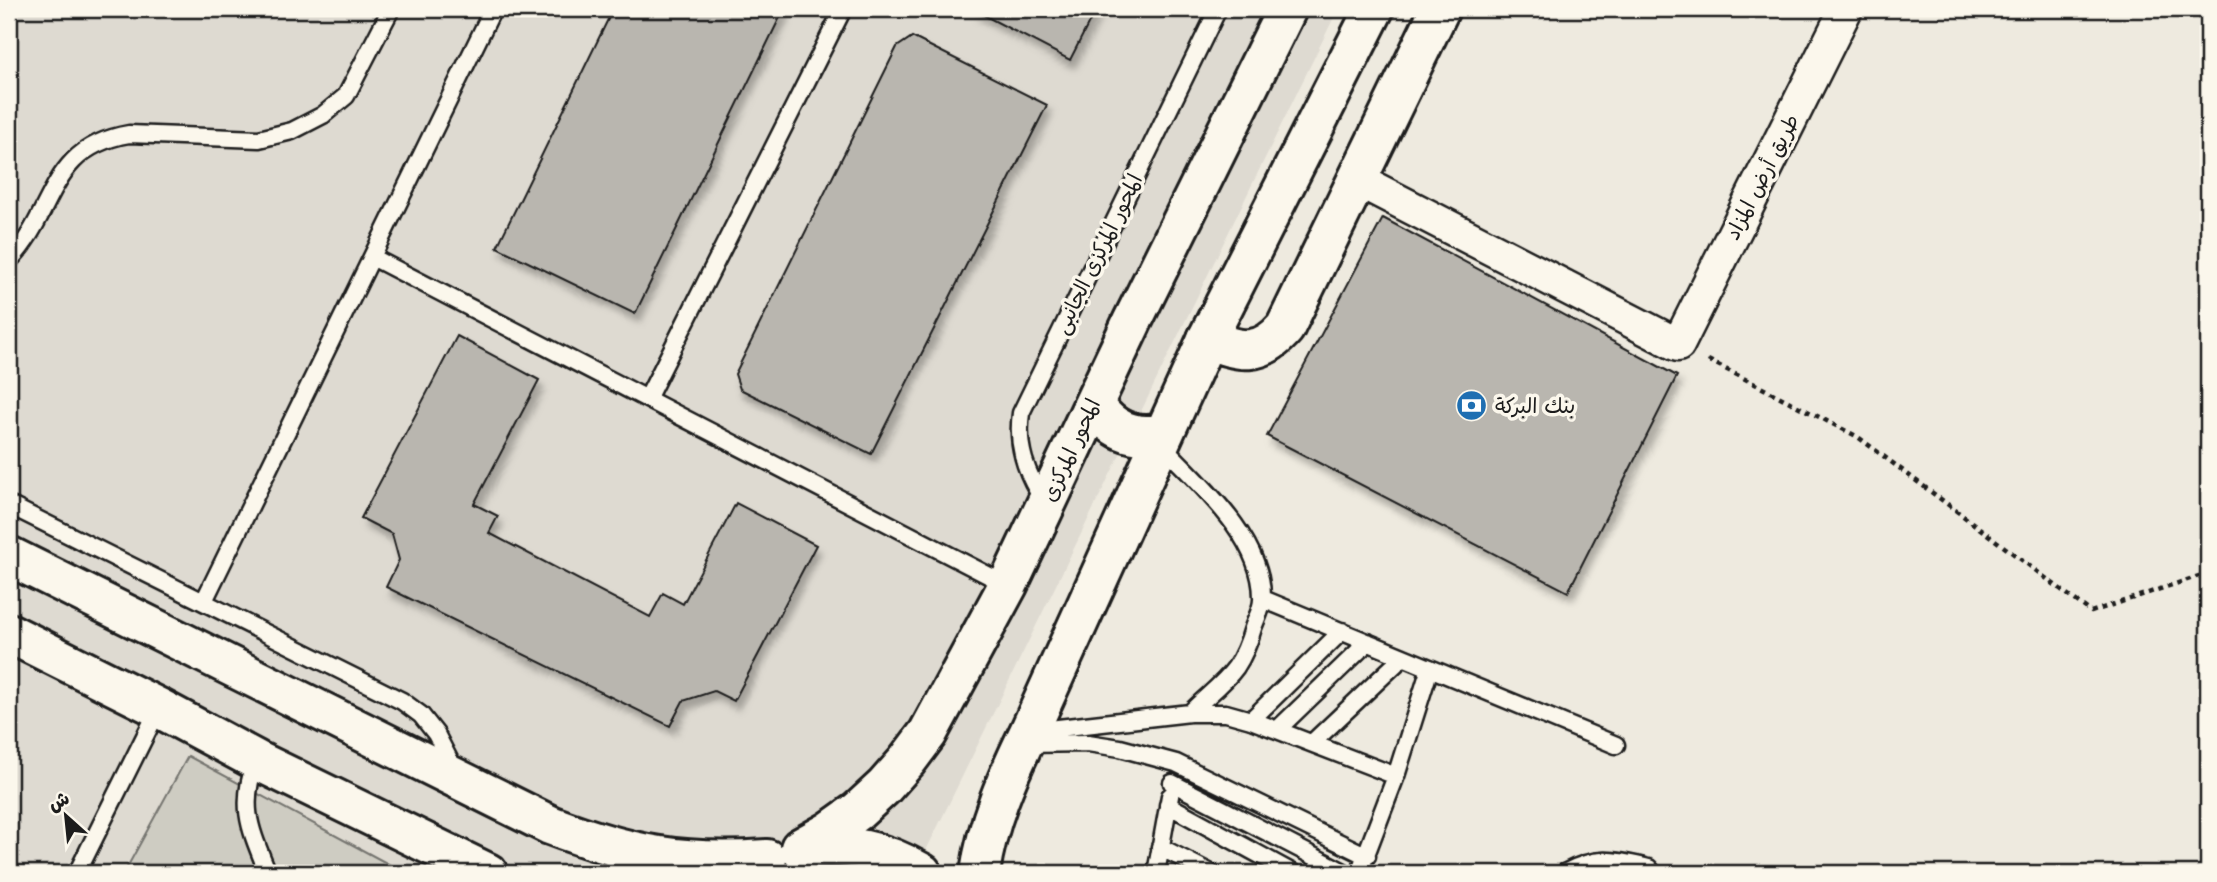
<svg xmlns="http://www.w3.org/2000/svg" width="2217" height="882" viewBox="0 0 2217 882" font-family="Mali,'Playpen Sans Arabic',sans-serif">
  <defs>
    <filter id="shadow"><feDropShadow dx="4.5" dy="8" stdDeviation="3.5" flood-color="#0004"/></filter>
  </defs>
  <rect width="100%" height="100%" fill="#eeeadf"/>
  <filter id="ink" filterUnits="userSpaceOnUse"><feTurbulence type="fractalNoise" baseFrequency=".0143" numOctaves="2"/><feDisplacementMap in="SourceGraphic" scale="14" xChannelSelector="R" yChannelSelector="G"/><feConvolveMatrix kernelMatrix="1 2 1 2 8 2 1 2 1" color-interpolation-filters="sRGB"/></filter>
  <g filter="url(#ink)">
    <!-- built -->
    <path fill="#dedad1" d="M9,9H1338L915,873H9Z"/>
    <!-- green -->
    <path fill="#ceccc2" stroke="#75746f" stroke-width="2" d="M188,756L405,873H124Z"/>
    <!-- building -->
    <path fill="#b9b6af" stroke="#1c1c1c" stroke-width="2" filter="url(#shadow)" d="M613,9H784L635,314L497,247Z
      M972,9H1096L1070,60Z
      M912,37L1047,105L871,454L740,389L735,374L897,47Z
      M1383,218L1677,376L1568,592L1267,436Z
      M457,336L539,380L474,504L498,516L489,533L650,617L663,593L683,604L736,503L816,545L734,701L714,691L683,701L670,726L386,587L399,560L392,534L361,518Z"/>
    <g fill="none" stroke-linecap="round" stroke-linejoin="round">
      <defs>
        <path id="service" d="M372,257L1007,585
          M9,261C57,211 47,148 129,134L259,139L292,131L323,115L346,96L391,9
          M647,399L843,9
          M1160,443C1198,483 1262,537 1262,597C1263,607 1256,619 1253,628C1249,642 1244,655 1236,667C1223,685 1205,697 1190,713
          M1044,501C1026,474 1016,446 1021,413L1218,9
          M9,505L402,701L421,715L436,734L454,769
          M1263,599L1616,745
          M204,601L493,9
          M1251,720L1342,631
          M1277,730L1368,642
          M1032,731L1190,713H1226L1251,720L1396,776
          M1312,743L1403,657
          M1026,744L1088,743L1120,748L1176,763L1367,856
          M256,760C239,808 250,828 268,873
          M1172,783L1346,873
          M1168,805L1293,873
          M1160,847L1211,873
          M77,873L159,708
          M1156,873L1170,796
          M1359,873L1396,776L1430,668
          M1564,873C1598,855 1614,860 1649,868L1653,873"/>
        <path id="minor" d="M1356,179L1678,345L1846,9"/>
        <path id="tertiary" d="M1207,339C1240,352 1260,357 1285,328L1440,9"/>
        <path id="secondary" d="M1094,403C1109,429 1133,440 1163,433
          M9,556L550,825C629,855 682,865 767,859
          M9,633L159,708L256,760L488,873
          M800,848L830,831L858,811L884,787L907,761L928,733L1008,585L1132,322L1287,9
          M803,848C850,844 881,849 922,873
          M980,873C987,823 1007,777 1029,732L1207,339L1374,9"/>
      </defs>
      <!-- service casing -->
      <use href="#service" stroke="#1c1c1c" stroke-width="21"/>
      <!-- minor casing -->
      <use href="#minor" stroke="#1c1c1c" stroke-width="37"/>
      <!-- tertiary casing -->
      <use href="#tertiary" stroke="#1c1c1c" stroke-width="44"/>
      <!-- secondary casing -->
      <use href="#secondary" stroke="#1c1c1c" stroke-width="44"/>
      <!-- path -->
      <path stroke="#1c1c1c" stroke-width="4.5" stroke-dasharray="5 5" stroke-linecap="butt" d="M1708,360L1858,437L2091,612L2208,573"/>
      <!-- service -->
      <use href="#service" stroke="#fbf7ec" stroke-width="16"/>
      <!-- minor -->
      <use href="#minor" stroke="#fbf7ec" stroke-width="32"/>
      <!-- tertiary -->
      <use href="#tertiary" stroke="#fbf7ec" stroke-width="38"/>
      <!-- secondary -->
      <use href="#secondary" stroke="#fbf7ec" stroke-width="38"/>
    </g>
  </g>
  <!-- icons -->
  <defs>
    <symbol id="bank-disc" viewBox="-11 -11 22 22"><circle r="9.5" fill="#1f6fb2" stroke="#fbf7ec"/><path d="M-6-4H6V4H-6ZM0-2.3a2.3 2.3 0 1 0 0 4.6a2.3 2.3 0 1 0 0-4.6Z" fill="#fff"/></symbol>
  </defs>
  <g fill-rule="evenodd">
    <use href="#bank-disc" x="1454" y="388" width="35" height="35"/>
  </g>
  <g text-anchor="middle" stroke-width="7" stroke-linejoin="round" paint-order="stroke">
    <!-- street labels -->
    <g font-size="21" fill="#1c1c1c" stroke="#fbf7ec">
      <text transform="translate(1762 177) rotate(-63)" y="7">طريق أرض المزاد</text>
      <text transform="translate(1098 254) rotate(-64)" y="7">المحور المركزى الجانبى</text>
      <text transform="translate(1071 450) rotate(-65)" y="7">المحور المركزى</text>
    </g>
    <!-- poi labels -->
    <g font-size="21" fill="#1c1c1c" stroke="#fbf7ec" text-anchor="start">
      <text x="1495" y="413">بنك البركة</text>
    </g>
  </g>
  <!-- margin -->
  <rect width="2217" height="882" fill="none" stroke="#fbf7ec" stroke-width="35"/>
  <rect x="18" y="18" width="2182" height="847" fill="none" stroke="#1c1c1c" stroke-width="2.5" filter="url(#ink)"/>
  <!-- north arrow -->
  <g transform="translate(66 816) rotate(333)" stroke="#fbf7ec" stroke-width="5" paint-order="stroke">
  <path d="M0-5L12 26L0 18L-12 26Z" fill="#1c1c1c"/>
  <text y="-10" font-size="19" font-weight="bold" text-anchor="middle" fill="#1c1c1c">ش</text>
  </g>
</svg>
